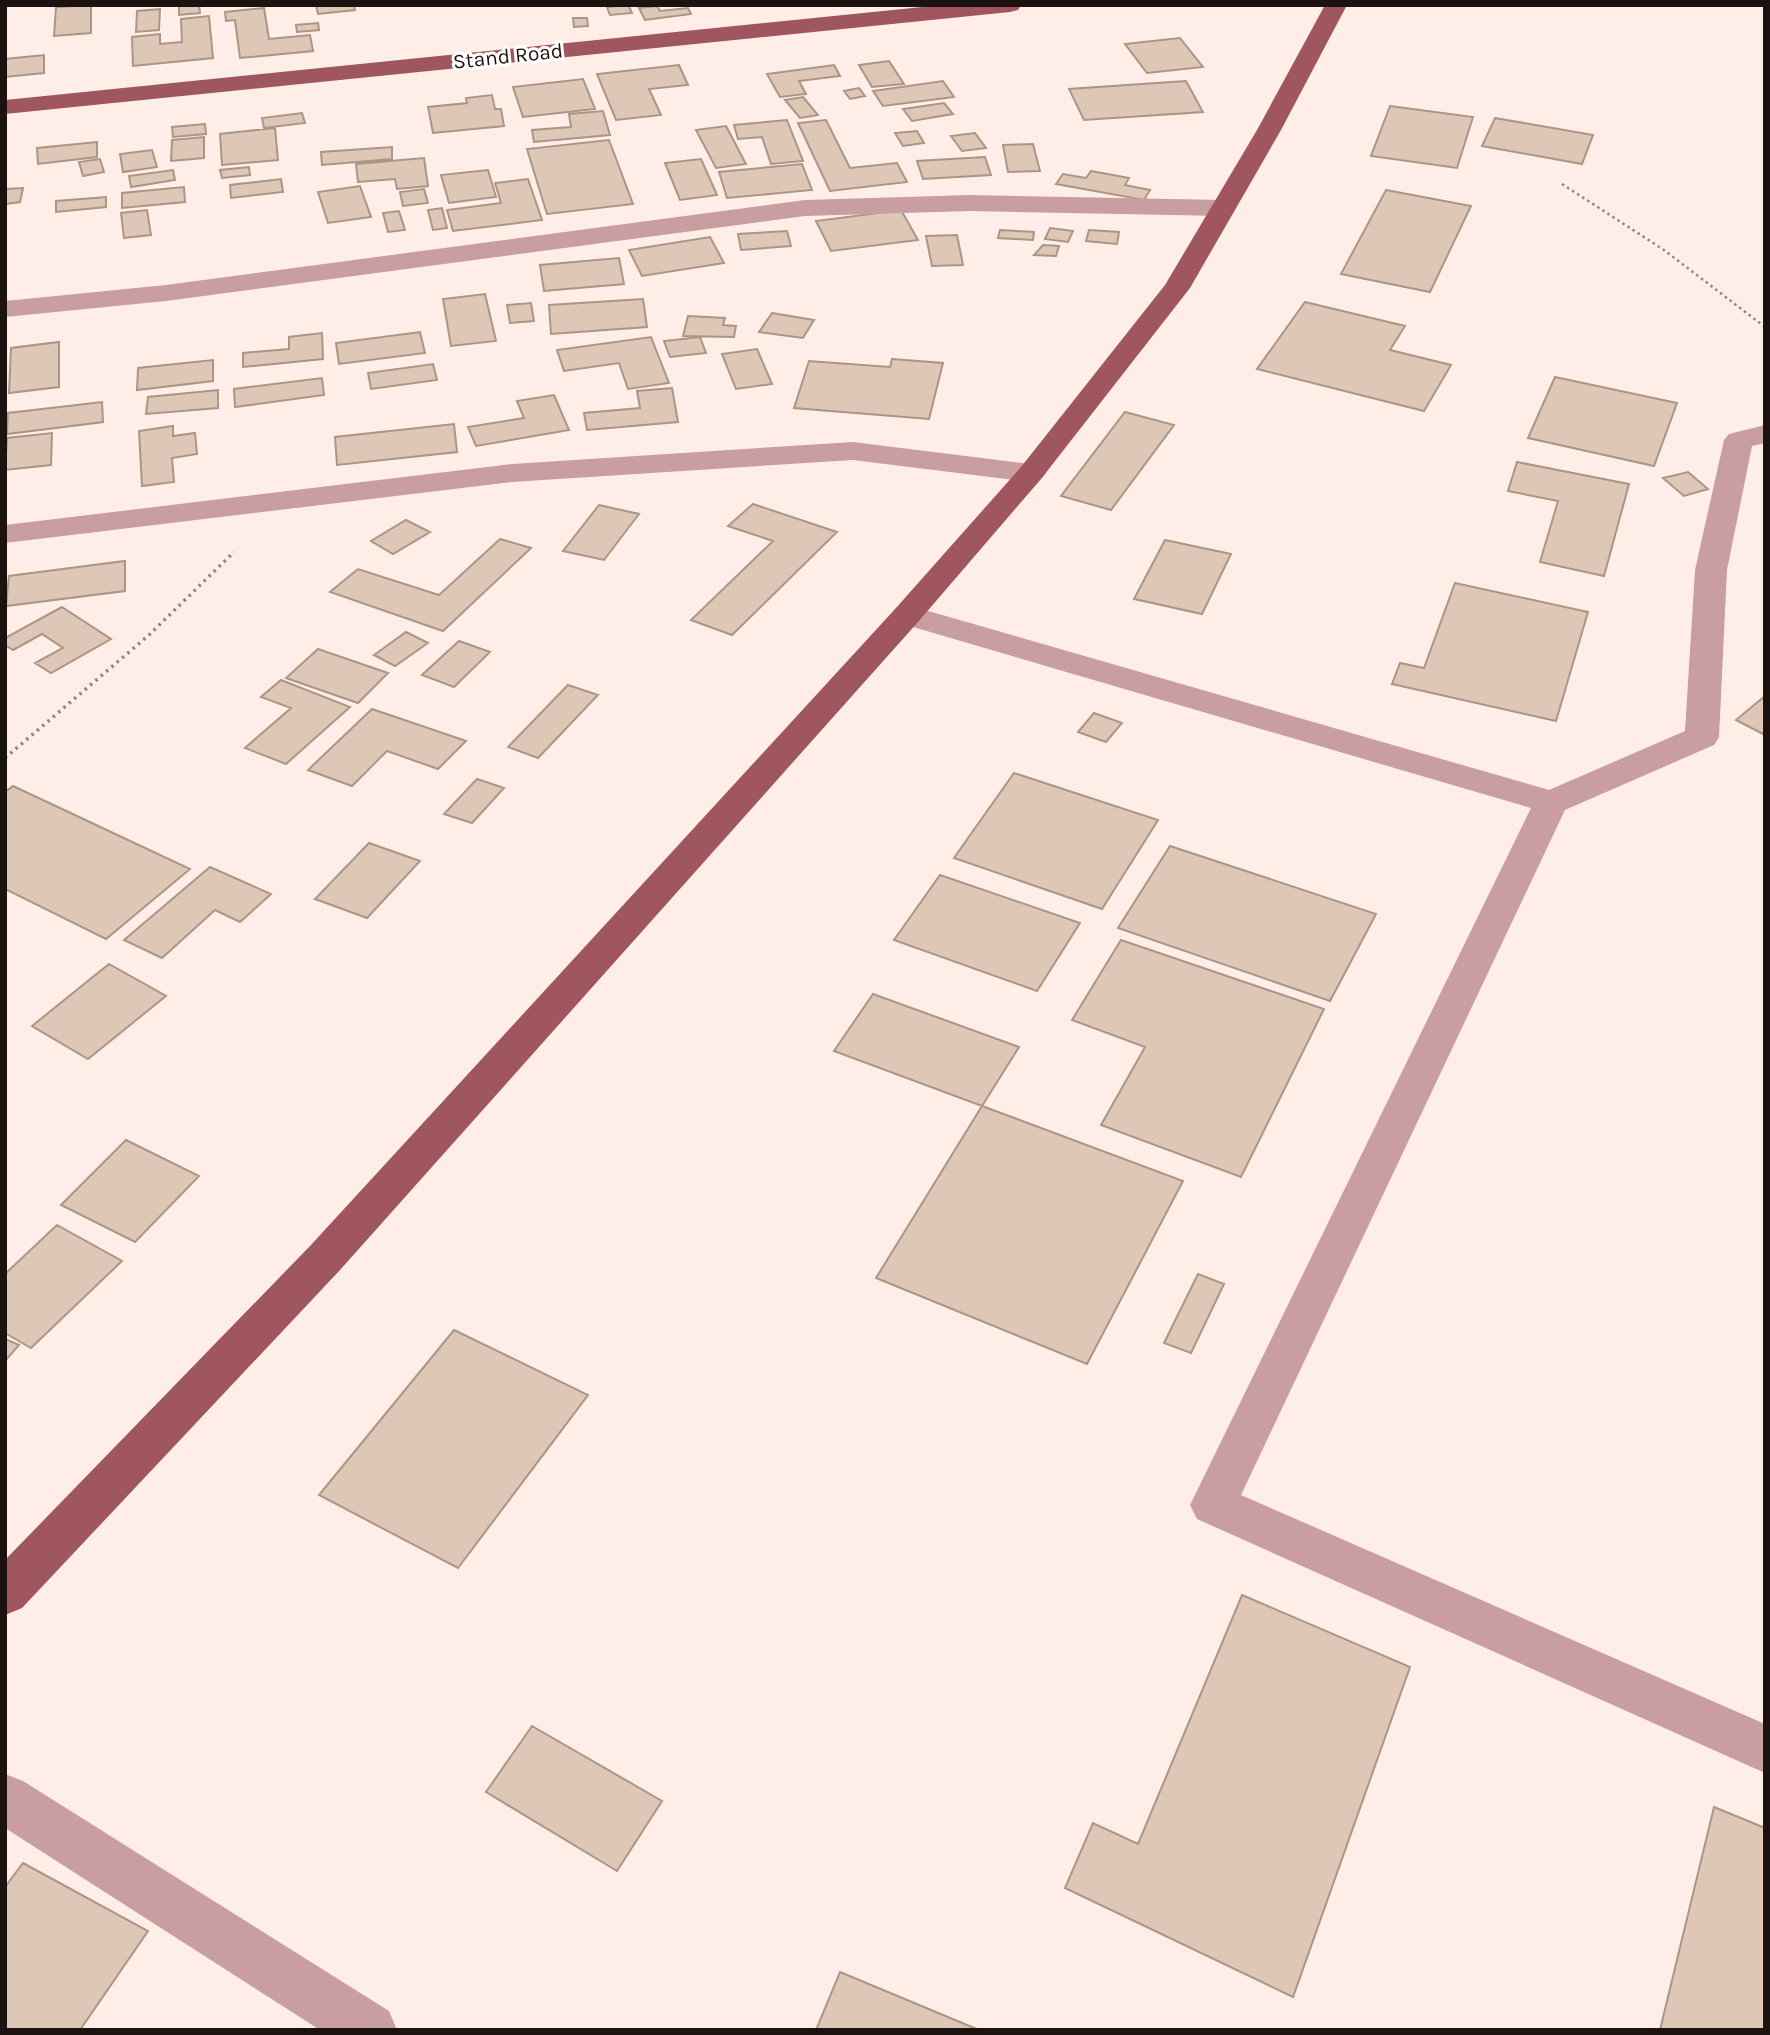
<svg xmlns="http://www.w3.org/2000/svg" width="1770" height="2035" viewBox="0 0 1770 2035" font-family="Karla,sans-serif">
  <rect width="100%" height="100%" fill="#ffeee7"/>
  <!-- building -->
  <path fill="#dec7b6" stroke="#ab9685" stroke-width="2" d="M91,5V33L54,36L56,7Z
    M179,5H199L200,13L179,15Z
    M316,5H354L355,10L318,14Z
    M628,5L632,13L610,15L607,7Z
    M657,6L660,11L688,8L691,14L645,20L639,8Z
    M264,8L269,39L310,35L313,51L240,58L235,20L226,21L225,12Z
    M160,9L159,30L136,32L137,11Z
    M209,16L213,58L133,66L132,37L160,34V44L182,42L181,19Z
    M573,18H587L588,26L574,27Z
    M318,23L319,30L297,32L296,25Z
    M1180,38L1203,67L1147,73L1125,44Z
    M44,55V73L5,77V59Z
    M889,61L904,84L872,87L859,65Z
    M679,65L688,85L649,89L661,115L616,120L597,74Z
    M834,65L840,76L799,81L806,94L780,97L767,74Z
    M583,79L595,109L523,117L513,87Z
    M943,81L954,97L883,106L873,91Z
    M1186,81L1203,112L1084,120L1069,89Z
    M859,88L865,96L850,99L844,91Z
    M492,95L495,109H501L504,126L433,133L428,107L467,103L466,98Z
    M803,97L818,115L800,118L785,100Z
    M944,103L953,114L912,121L903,109Z
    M1390,106L1473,117L1457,168L1371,156Z
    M603,111L610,135L534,142L532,130L571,127L569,114Z
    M302,113L305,123L264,128L262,118Z
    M1495,118L1593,135L1582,164L1482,146Z
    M787,120L803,161L771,164L762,137L738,139L734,125Z
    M826,120L850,168L897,163L907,182L830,191L798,123Z
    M205,124L206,134L173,137L172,127Z
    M726,126L746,164L716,168L696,130Z
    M275,128L278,160L222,165L220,134Z
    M917,131L924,143L903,146L895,133Z
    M975,133L986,148L962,151L951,136Z
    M204,137V158L171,161L172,140Z
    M609,140L633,204L547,214L527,149Z
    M97,142V157L38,164L37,148Z
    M1033,144L1040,171L1008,172L1003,145Z
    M392,147V159L322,165L321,152Z
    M152,150L157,167L123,172L120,154Z
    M985,157L991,175L923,179L917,161Z
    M424,158L428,186L397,189L395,179L358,182L356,164Z
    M100,159L104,172L83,176L79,162Z
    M701,159L717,195L680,200L665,163Z
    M802,164L812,190L727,198L719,172Z
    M249,167L250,175L222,178L220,170Z
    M173,170L175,180L131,187L129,176Z
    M488,170L496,197L449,203L441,175Z
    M1091,171L1129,178L1125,185L1150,190L1144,200L1056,184L1063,174L1086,178Z
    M281,179L283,192L231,198L230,185Z
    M528,179L542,220L453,231L447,210L501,203L495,183Z
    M360,186L371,217L328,223L318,192Z
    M184,187L185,202L122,208V193Z
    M23,188L20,202L5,204V189Z
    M424,189L428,203L403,206L400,192Z
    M1386,190L1471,206L1430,292L1341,274Z
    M106,197V207L56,212V201Z
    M442,208L447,228L433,230L428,210Z
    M147,210L151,235L124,238L121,213Z
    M901,210L918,240L831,251L816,221Z
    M399,211L405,230L388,232L383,213Z
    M1050,228L1073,231L1068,242L1045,239Z
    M1000,230L1034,232L1033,240L998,238Z
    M1089,230L1119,232L1117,244L1086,241Z
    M787,231L791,246L741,250L738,234Z
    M957,235L963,265L932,266L926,236Z
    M710,237L724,263L642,276L629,250Z
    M1043,245L1059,246L1056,256L1034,255Z
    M619,258L624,284L544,291L540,265Z
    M485,294L496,341L451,346L443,299Z
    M643,299L647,327L551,334L549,305Z
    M1305,302L1405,326L1390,350L1451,365L1424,411L1257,369Z
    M531,303L534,321L510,323L507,305Z
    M772,313L814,320L803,338L759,332Z
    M688,316L725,318L723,325L736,326L734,337L683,336Z
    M420,332L425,353L339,364L336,343Z
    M322,333L323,359L243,367V353L289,349V337Z
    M651,337L669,383L628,389L619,363L564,371L557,350Z
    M700,337L706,353L670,357L664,341Z
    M59,342V387L9,393L11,348Z
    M757,349L772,384L736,389L722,354Z
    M892,359L943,363L929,419L794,408L809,361L890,367Z
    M213,360V381L137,390L138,368Z
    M433,364L437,380L371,389L368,373Z
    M1555,377L1677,403L1654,466L1528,438Z
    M322,378L324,395L235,407L234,389Z
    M672,388L678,422L587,430L584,413L640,408L637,391Z
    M218,390V408L146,414L148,397Z
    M554,395L569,430L476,446L468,427L524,418L517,401Z
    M102,402L103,422L7,434L8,413Z
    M1125,412L1174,425L1111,510L1061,496Z
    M454,424L457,452L337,465L335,437Z
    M173,426V436L195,433L197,454L172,458L174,482L142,486L139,431Z
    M52,433L51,465L5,470L7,438Z
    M1517,462L1629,484L1604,576L1540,562L1558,501L1508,491Z
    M1688,472L1708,489L1684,496L1663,478Z
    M753,504L837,532L732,635L691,620L773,541L728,526Z
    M599,505L639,514L604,560L563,551Z
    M406,520L430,532L393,554L371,541Z
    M500,539L531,548L443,631L330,592L358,569L439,595Z
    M1165,540L1231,554L1202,614L1134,599Z
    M125,561V591L6,606L9,576Z
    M1455,583L1588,612L1556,721L1392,684L1400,663L1424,668Z
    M62,607L111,639L51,673L35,663L63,648L42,634L13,650L5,645V638Z
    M406,632L428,643L395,666L374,655Z
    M459,641L490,652L454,687L422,675Z
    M318,649L388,673L358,703L286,678Z
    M281,680L350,707L286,764L245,748L291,708L261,697Z
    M568,685L598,695L538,758L508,747Z
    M1765,696V735L1736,720Z
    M372,709L466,741L438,769L387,751L352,786L308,770Z
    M1094,713L1122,723L1106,742L1078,732Z
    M1014,773L1158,820L1102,909L954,858Z
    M477,779L504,788L472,823L444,814Z
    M13,786L190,869L106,939L5,889V792Z
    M369,843L420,861L367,918L315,899Z
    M1170,846L1376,914L1330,1001L1118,928Z
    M210,867L271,894L240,922L215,910L162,958L124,940Z
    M940,875L1080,923L1037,991L894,940Z
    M1121,940L1324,1009L1241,1177L1101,1125L1145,1047L1072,1020Z
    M109,964L166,996L88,1059L32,1026Z
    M873,994L1019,1047L982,1106L834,1051Z
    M982,1106L1183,1181L1087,1364L876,1278Z
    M126,1140L199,1176L135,1242L61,1205Z
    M57,1225L122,1261L31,1348L5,1333V1274Z
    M1198,1274L1224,1284L1191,1353L1164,1343Z
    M454,1330L588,1395L458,1568L319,1495Z
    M5,1339L19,1345L5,1361Z
    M1242,1595L1410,1667L1293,1997L1065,1888L1093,1823L1138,1844Z
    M532,1726L662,1801L617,1871L486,1792Z
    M1714,1807L1765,1828V2030H1660Z
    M23,1863L148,1931L80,2030H5V1887Z
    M840,1972L979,2030H816Z"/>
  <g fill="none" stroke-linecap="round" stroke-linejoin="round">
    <!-- path-far1 -->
    <path stroke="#928580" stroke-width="2.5" stroke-dasharray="2.5 3.5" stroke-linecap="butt" d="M1562,184L1664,250L1765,327"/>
    <!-- path -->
    <path stroke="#928580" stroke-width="3.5" stroke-dasharray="2.5 4.5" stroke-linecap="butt" d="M5,758L149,635L234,552"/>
    <!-- minor -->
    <path fill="#c99ea1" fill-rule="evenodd" d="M970,195L1223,200L1232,203L1236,208L1232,213L1223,216L970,211L805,216L166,301L5,317V301L166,285L805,200Z
      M1765,425V443L1752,446L1727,570L1719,737L1714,745L1565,810L1241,1495L1765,1724V1773L1197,1519L1190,1505L1531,808L896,622L891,615L896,608L907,605L918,608L1549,790L1685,731L1695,570L1724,440L1729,434Z
      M853,442L1031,464L1041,467L1046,473L1041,479L1031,482L853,460L512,482L5,543V525L512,464Z
      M5,1774L23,1781L389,2011L397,2030H320L5,1828Z"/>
    <!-- major -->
    <path fill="#a0565f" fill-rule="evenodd" d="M942,5H1021L1018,10L1010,12L5,114V100Z
      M1325,5H1347L1281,130L1190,288L1041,479L918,622L340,1270L22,1608L5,1615V1560L310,1246L896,608L1021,467L1165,285L1257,130Z"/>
  </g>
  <g text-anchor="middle" stroke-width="6" stroke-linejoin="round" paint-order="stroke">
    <!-- far-street labels -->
    <g font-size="21" fill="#1c120f" stroke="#fff">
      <text transform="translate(508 56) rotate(-6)" y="7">Stand Road</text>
    </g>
  </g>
  <!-- border -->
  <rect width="1770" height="2035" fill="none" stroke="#1c120f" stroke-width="14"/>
</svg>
